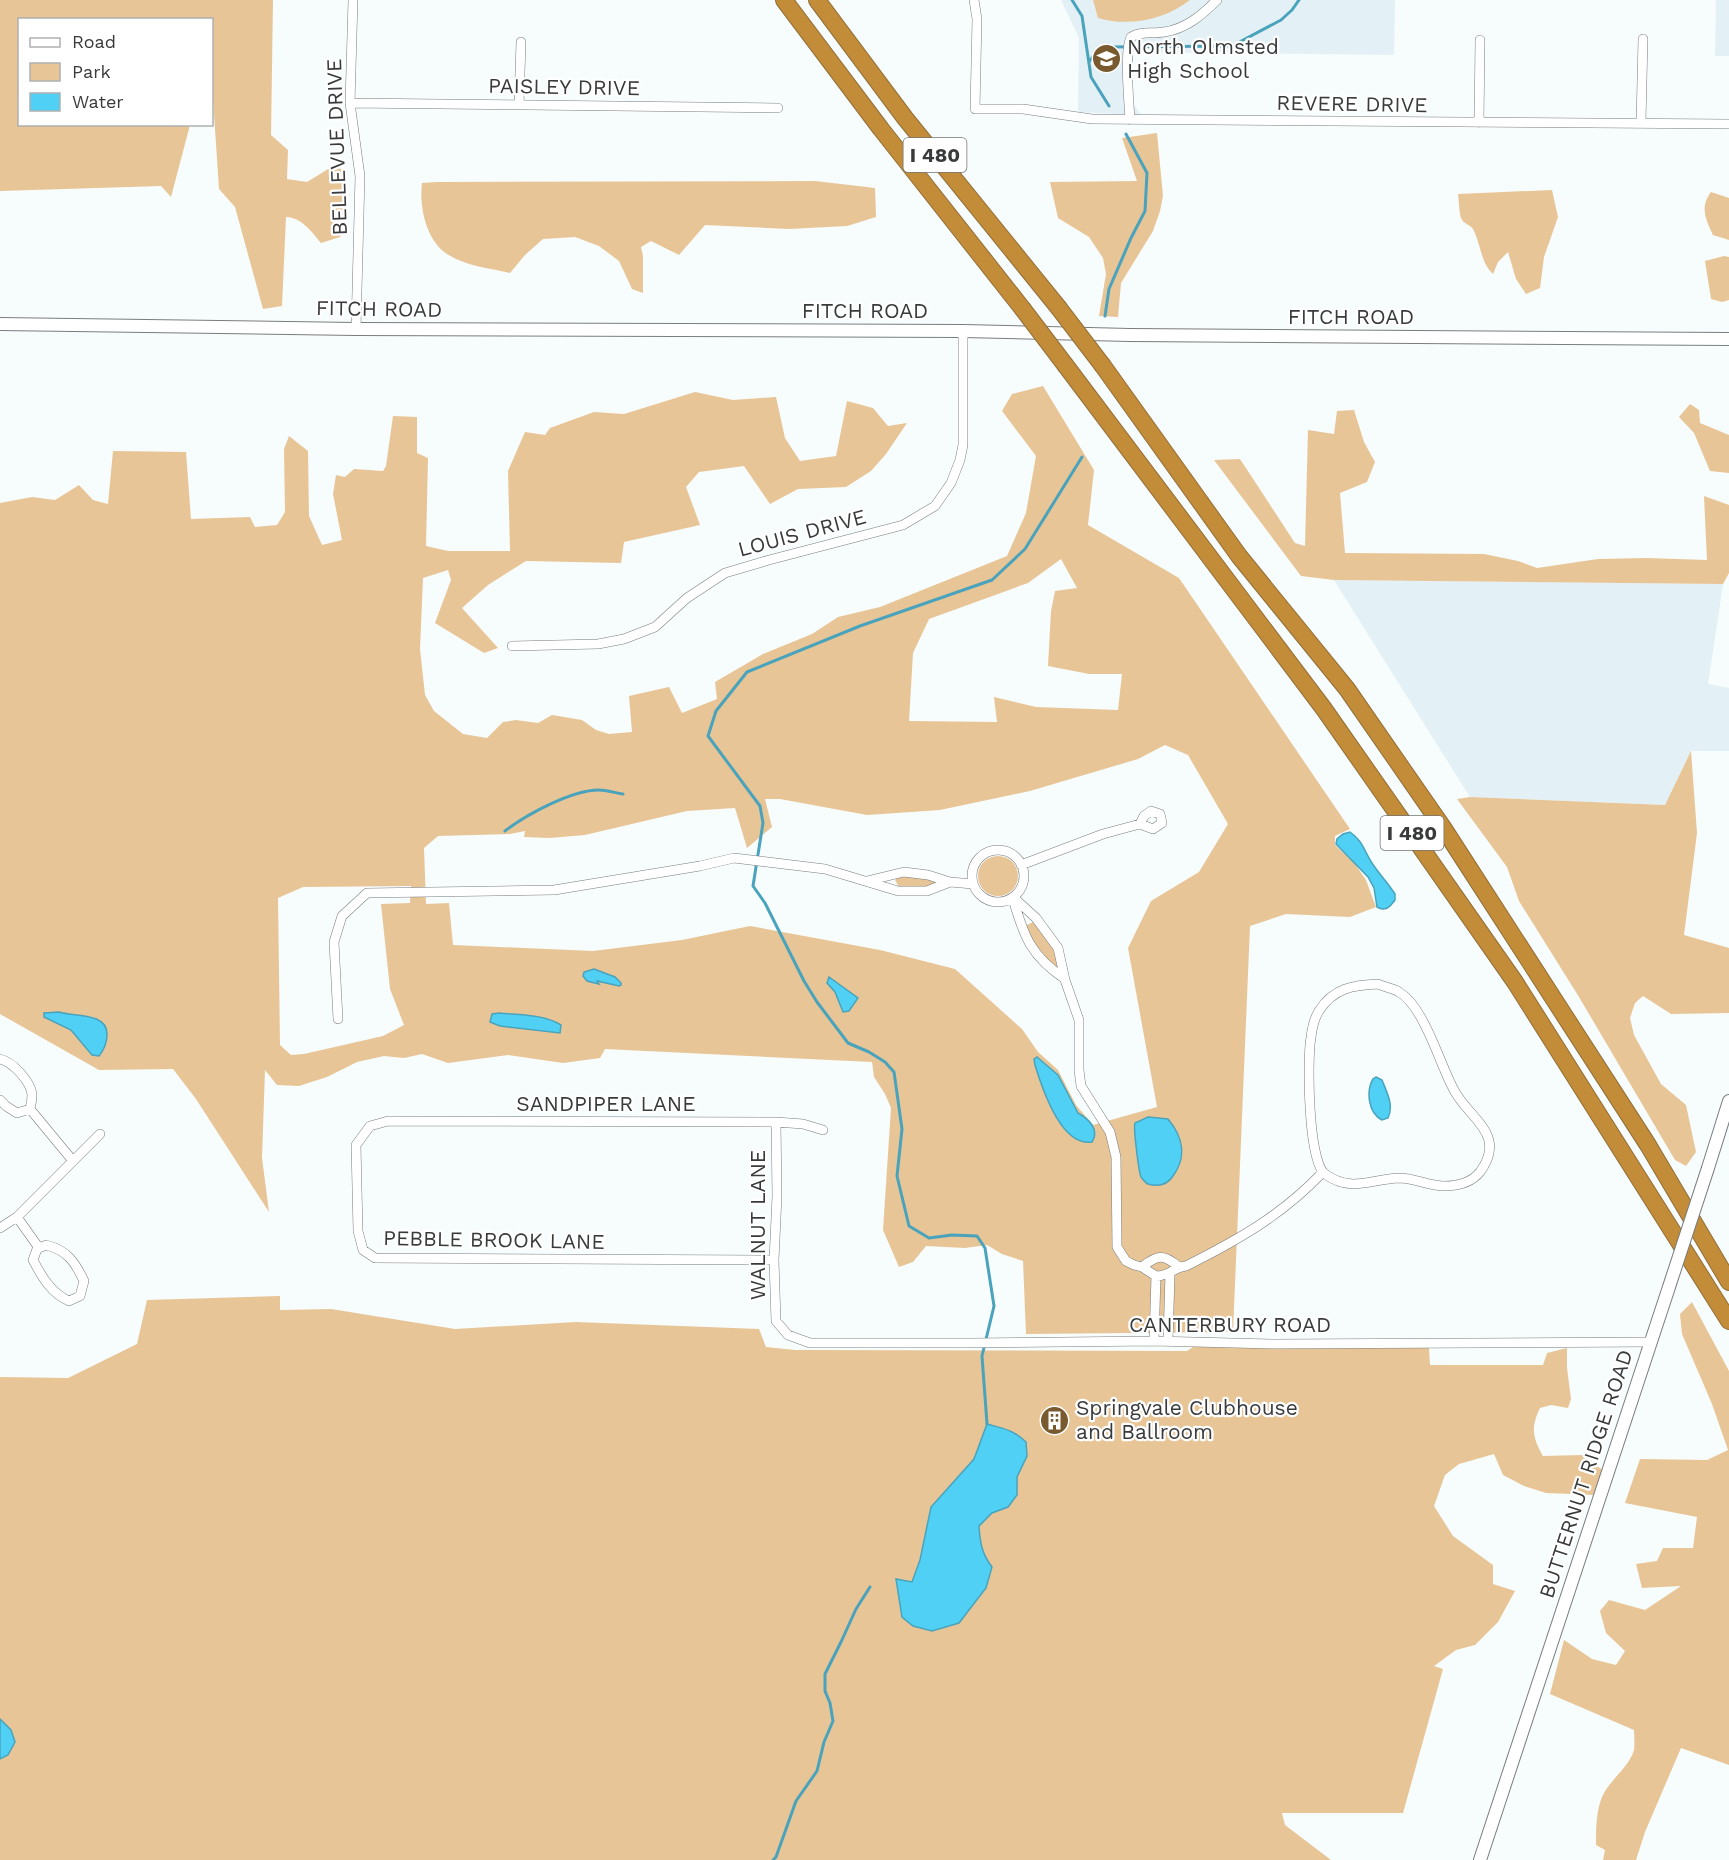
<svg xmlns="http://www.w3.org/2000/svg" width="1729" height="1860" viewBox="0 0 1729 1860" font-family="'Work Sans',sans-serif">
  <rect width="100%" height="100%" fill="#f7fcfd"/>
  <!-- built -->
  <path fill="#e3f0f5" d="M1061,0H1395L1394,55L1133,52V103L1141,115L1078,112L1079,38Z
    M1716,0H1729V56H1715Z
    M1334,580L1723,584L1708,684L1729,688V751H1691L1665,805L1470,797Z"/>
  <!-- green -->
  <path fill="#e8c596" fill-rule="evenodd" d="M0,0H273L271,135L288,150L287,179L307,182L333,166L341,169C344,192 348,216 340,237L321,243C312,232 301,217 286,217L282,306L263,309L235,207L219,189L212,84V20H20V124L190,125L171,197L161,186L0,191Z
    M1093,0H1190C1164,20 1129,27 1098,18Z
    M1157,133L1163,196L1160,211L1153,231L1121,283L1118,317L1099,316L1106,274L1103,258L1089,237L1058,218L1050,182L1137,181L1122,138Z
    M815,181L875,188L876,217L847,226L789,229L705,225L679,255L651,241L641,247L643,256V293L632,289L619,261L599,246L575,237L543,239L525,255L510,273C489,268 465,266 447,254C426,240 419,207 422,183L437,182Z
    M1552,190L1558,217L1544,257L1540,288L1526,294L1516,279L1508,252L1498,262L1493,274C1481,263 1481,246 1474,231C1471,224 1464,225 1461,218C1459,211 1459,201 1458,194Z
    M1711,192L1729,198V240L1713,235C1705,218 1700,207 1711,192Z
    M1724,256L1729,257V300L1722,302L1711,299L1705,261Z
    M1043,386L1094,470L1088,525L1179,578L1350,829L1335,836V845L1355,864L1366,880L1376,907L1350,917L1286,914L1250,926L1233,1332L1026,1334L1023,1261L1002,1254L987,1245L965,1248L926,1246L913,1262L899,1267L883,1230L891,1108L885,1094L874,1077L872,1062L605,1049L600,1058L563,1063L508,1055L448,1063L422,1054L404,1058L384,1056L357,1062L327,1077L299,1086L277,1085L265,1070L262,1158L269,1212L196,1099L173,1069L99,1070L0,1014V503L32,497L55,500L79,485L93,500L108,504L113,451L186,452L191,519L250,517L255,527L277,525L285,512L284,449L289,436L308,451L309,516L322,545L342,540L333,494L336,475L345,477L354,469L383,471L386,466L393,416L417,417V453L428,458L426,546L448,551H510L508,471L525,432L545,435L550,428L594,412L624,414L695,392L733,400L776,397L785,438L800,461L836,456L847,401L873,408L888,426L907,423L886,454L871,471L846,487L798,489L770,504L744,466L699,472L686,487L700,525L624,542L621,563L526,561L488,585L462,608L498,648L484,653L435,623L451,580L448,570L423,578L420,649L425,695L434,711L463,734L487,738L503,722L516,720L538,723L552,715L582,720L596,730L609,734L632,732L629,696L669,687L682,713L717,699L715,682L763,654L812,634L838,617L880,607L1007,556L1026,513L1036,456L1002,411L1012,394ZM1061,559L1077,588L1055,591L1051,611L1048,666L1089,674H1122L1118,710L1036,707L994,697L997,722L909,721L913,653L929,619L1028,583ZM1165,745L1188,755L1228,824L1199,872L1151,901L1128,948L1157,1107L1093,1125L1076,1105L1058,1070L1038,1052L1022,1029L955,969L880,950L750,926L682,940L593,951L453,945L449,903L426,904L424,848L438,836L510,834L525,831L524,837L550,838L585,835L687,811L735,808L747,848L772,827L765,799H780L867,815L940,810L1030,791L1138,759ZM411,886L410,903L381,904L390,989L404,1025L383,1036L304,1054L291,1055L280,1045L278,898L303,887Z
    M1690,404L1699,410L1700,423L1729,435V473L1710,471L1694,433L1679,417Z
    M1354,410L1364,442L1375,462L1367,482L1340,493L1345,553L1484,554L1518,561L1537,568L1598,559L1647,558L1707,560L1704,496L1729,505V573L1723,584L1334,580L1301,576L1214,460L1240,459L1295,543L1305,546L1308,430L1334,434L1337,411Z
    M1691,751L1697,833L1684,935L1729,948V1013L1671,1014L1643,996L1635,1003L1630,1018L1634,1035L1661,1084L1686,1105L1696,1152L1686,1166L1675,1160L1579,997L1519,901L1507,867L1457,799L1470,797L1665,805Z
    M978 876a20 20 0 1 1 40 0a20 20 0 1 1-40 0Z
    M900,875L933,878L939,885L918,889L899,887L895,880Z
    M1033,922L1037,923L1053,948L1060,968L1057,969L1041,954L1026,928L1027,925Z
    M280,1296V1310L331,1309L455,1329L576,1322L759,1329L766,1347L795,1350L1187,1351L1193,1347L1429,1348L1430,1365H1543L1547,1353L1567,1348V1368L1571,1399L1568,1408L1551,1405L1540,1408C1531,1427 1532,1437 1543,1456L1582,1455L1604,1471L1596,1495L1546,1493L1524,1486L1503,1475L1494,1454L1459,1464L1445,1475L1434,1506L1453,1536L1493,1565V1584L1515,1591L1498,1622L1475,1645L1456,1650L1434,1666L1443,1669L1403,1813H1282L1285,1825L1331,1860H0V1377L68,1378L137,1344L147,1300Z
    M1692,1302L1729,1371V1765L1681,1748L1645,1832L1636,1860H1603L1605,1850L1596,1845C1596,1829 1596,1812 1602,1797C1610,1779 1628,1769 1634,1750C1635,1744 1634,1736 1634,1730L1550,1694L1564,1640L1592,1659L1616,1665L1625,1651L1606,1633L1600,1611L1609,1600L1645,1610L1681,1586L1642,1588L1636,1564L1657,1561L1663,1548H1693L1697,1517L1625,1503L1640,1459L1707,1460L1728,1450L1712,1404L1682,1334L1680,1314Z"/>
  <!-- water -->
  <path fill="#50d0f4" stroke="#49a3bc" stroke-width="1.5" d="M1350,832C1363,841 1364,851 1372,863C1379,874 1388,883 1395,894V900C1390,907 1385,912 1377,907L1374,888L1368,877L1336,844L1337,839L1343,834Z
    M594,969L615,977L621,983V985L619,986L597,981L599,984L587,981L583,976L584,972Z
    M829,977L858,998L849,1011L843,1012L835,992L827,983Z
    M59,1012C73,1017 107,1012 107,1034C107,1043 104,1050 99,1056L92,1055L71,1030L44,1017V1013Z
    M499,1013C520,1015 543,1014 561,1025L560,1033L500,1026L490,1022L492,1014Z
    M1037,1057L1058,1075L1078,1113C1089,1119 1100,1130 1092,1142C1061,1147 1042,1088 1035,1065L1034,1059Z
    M1376,1077L1382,1080C1387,1093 1394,1105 1388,1118L1382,1120C1368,1113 1366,1091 1373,1079Z
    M1148,1117L1168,1119C1183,1137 1187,1157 1173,1176C1167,1185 1158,1187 1148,1184C1146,1183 1142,1179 1141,1177C1139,1173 1133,1127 1135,1123Z
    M987,1424C1004,1429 1012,1429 1026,1442L1027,1456L1017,1477V1495L1008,1507L992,1513L979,1526C980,1543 982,1554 992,1567L986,1588L959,1623L932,1631L913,1626L902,1617L896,1579L912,1582L920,1560L931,1507L974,1459Z
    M0,1719L11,1730L15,1742L8,1755L0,1759Z"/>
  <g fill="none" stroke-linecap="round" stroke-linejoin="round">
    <!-- stream -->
    <path stroke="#49a3bc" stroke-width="3" d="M1072,0L1082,16L1091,77L1109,106
      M1089,62L1096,52L1108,47L1232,46L1281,20L1292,10L1299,0
      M1105,316L1109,289L1131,238L1145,211L1147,173L1126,134
      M505,831C527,814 572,790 599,790C607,790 615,793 623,794
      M987,1424L982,1356L994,1306L985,1248L977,1236L952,1235L929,1238L909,1226L897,1176L902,1129L894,1072L885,1062L869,1052L848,1043L817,1002L804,981L765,903L753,886L763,823L760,806L708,736L716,711L747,672L860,626L992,580L1025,549L1082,457
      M773,1860L776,1857L796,1801L817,1771L824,1742L833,1721L830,1703L825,1691V1674L841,1642L856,1609L870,1587"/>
    <defs>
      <path id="street" d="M353,0L350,103L360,176L356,329
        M974,0L977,19L975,109H1023L1092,119L1729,124
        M350,103L778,108
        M519,104L521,42
        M1130,120C1129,101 1124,52 1131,37C1141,31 1153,34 1164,32C1186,29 1202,15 1217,0
        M1641,122L1643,39
        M1479,123L1480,40
        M512,646L598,644L624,639L655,627L687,598L725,573L769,560L903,525L935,506L951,483L960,460L963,445V331
        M972 876a26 26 0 1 1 52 0a26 26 0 1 1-52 0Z
        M1021,865L1103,834L1140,824L1153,829L1162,823L1160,814L1151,811L1144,816L1140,824
        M867,881L904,872L928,875L950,882L973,884
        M1013,897L1036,918L1058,948L1065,980L1079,1020V1070L1081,1086L1110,1132L1116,1157L1117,1247L1126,1261L1134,1265L1142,1267L1156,1276
        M1013,899C1024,937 1031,956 1065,979
        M1378,984C1384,987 1393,988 1399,992C1424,1006 1440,1065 1454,1090C1468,1118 1508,1134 1480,1172C1471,1183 1458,1186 1444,1186C1429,1186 1415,1178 1399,1178C1371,1179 1351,1193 1325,1174C1308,1162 1307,1059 1311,1037C1312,1029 1315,1017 1319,1011C1333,988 1354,985 1378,984Z
        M338,1019L334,942L342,916L367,893L554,890L700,866L734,858L825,869L898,891H927L950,882
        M0,1059C13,1062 30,1081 32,1094C32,1099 31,1105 30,1109L73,1161
        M0,1100L6,1106L17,1113L30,1109
        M776,1122L777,1196L774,1260L776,1321L788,1335L810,1343H971L1154,1341L1274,1344L1650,1342
        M17,1217L39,1248
        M0,1228L17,1217L100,1134
        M46,1245C67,1250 75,1262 84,1281L80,1296L69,1301C51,1293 42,1277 33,1260L37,1249Z
        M774,1260L375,1258L363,1250L358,1231L356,1145L370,1126L388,1121L776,1122L803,1124L823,1130
        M1142,1267C1158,1254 1164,1254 1179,1267
        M1156,1276C1170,1276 1174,1267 1186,1266C1238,1240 1282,1215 1322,1173
        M1154,1341L1156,1276
        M1168,1341L1170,1274"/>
      <path id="secondary" d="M0,324L356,329L963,331L1130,335L1729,339
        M1708,1168L1729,1101
        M1480,1860L1669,1287"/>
      <path id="highway" d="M784,0L881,129L1022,308
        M817,0L905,118L1058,307
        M1066,366L1324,709L1515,982L1729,1321
        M1103,366L1239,556L1347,689L1444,829L1648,1145L1729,1282"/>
    </defs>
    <!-- street casing -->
    <use href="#street" stroke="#797d7f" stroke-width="10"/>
    <!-- secondary casing -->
    <use href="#secondary" stroke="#797d7f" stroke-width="14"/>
    <!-- highway casing -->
    <use href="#highway" stroke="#926f39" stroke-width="18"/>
    <!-- street -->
    <use href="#street" stroke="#fff" stroke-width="9"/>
    <!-- secondary -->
    <use href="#secondary" stroke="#fff" stroke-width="12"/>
    <!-- highway -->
    <use href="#highway" stroke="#c28c38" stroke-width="16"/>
    <defs>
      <path id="secondary-bridge" d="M1669,1287L1708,1168"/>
      <path id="highway-bridge" d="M1058,307L1103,366
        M1022,308L1066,366"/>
    </defs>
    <!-- secondary-bridge casing -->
    <use href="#secondary-bridge" stroke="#797d7f" stroke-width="14" stroke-linecap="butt"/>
    <!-- highway-bridge casing -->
    <use href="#highway-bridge" stroke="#926f39" stroke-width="18" stroke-linecap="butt"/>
    <!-- secondary-bridge -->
    <use href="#secondary-bridge" stroke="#fff" stroke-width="12"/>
    <!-- highway-bridge -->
    <use href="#highway-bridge" stroke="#c28c38" stroke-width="16"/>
  </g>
  <!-- icons -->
  <defs>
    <symbol id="school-disc" viewBox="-11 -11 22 22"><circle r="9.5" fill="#795a2f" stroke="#fff"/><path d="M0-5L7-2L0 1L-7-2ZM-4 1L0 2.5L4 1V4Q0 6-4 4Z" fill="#fff"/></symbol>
    <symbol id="building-disc" viewBox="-11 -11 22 22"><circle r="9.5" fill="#795a2f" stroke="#fff"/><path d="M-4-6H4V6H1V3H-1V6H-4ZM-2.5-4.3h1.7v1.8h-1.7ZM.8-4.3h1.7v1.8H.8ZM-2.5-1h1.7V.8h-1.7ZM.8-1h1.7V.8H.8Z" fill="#fff"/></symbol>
  </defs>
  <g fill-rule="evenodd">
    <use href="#school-disc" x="1090" y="42" width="33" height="33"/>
    <use href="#building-disc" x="1038" y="1404" width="33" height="33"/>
  </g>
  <g text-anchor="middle" stroke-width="4.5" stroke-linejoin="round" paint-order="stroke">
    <!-- shield labels -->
    <g fill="#fff" stroke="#747576" stroke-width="1.5">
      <rect x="903.5" y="138" width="63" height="34" rx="4.5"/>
      <rect x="1380.5" y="816" width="63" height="34" rx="4.5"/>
    </g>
    <g font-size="20" font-weight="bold" fill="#383a3b">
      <text x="935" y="162">I 480</text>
      <text x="1412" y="840">I 480</text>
    </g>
    <!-- poi labels -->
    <g font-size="21" fill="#383a3b" stroke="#fff" text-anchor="start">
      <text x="1127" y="54">North Olmsted<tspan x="1127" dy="24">High School</tspan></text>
      <text x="1076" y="1415">Springvale Clubhouse<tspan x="1076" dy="24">and Ballroom</tspan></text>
    </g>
    <!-- street labels -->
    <g font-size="21" fill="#383a3b" stroke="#fff">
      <text transform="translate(564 87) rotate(1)" y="7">PAISLEY DRIVE</text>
      <text transform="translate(1352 104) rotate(1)" y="7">REVERE DRIVE</text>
      <text transform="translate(337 147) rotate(-92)" y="7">BELLEVUE DRIVE</text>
      <text transform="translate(379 309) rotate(1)" y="7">FITCH ROAD</text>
      <text x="865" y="318">FITCH ROAD</text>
      <text x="1351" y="324">FITCH ROAD</text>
      <text transform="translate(802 533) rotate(-15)" y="7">LOUIS DRIVE</text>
      <text x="606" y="1111">SANDPIPER LANE</text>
      <text transform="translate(758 1225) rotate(-90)" y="7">WALNUT LANE</text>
      <text transform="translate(494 1240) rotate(1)" y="7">PEBBLE BROOK LANE</text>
      <text x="1230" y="1332">CANTERBURY ROAD</text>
      <text transform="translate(1586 1474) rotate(-72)" y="7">BUTTERNUT RIDGE ROAD</text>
    </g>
  </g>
  <!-- legend -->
  <rect x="18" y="18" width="195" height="108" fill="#ffffff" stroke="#afb0b1" stroke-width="1.5"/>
  <rect x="30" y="38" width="30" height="9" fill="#ffffff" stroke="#afb0b1" stroke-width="1.5"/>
  <text x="72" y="48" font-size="18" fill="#383a3b">Road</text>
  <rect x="30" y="63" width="30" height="18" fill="#e8c596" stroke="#afb0b1" stroke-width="1.5"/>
  <text x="72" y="78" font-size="18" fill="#383a3b">Park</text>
  <rect x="30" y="93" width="30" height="18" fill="#50d0f4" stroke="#afb0b1" stroke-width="1.5"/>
  <text x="72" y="108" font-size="18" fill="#383a3b">Water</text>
</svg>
